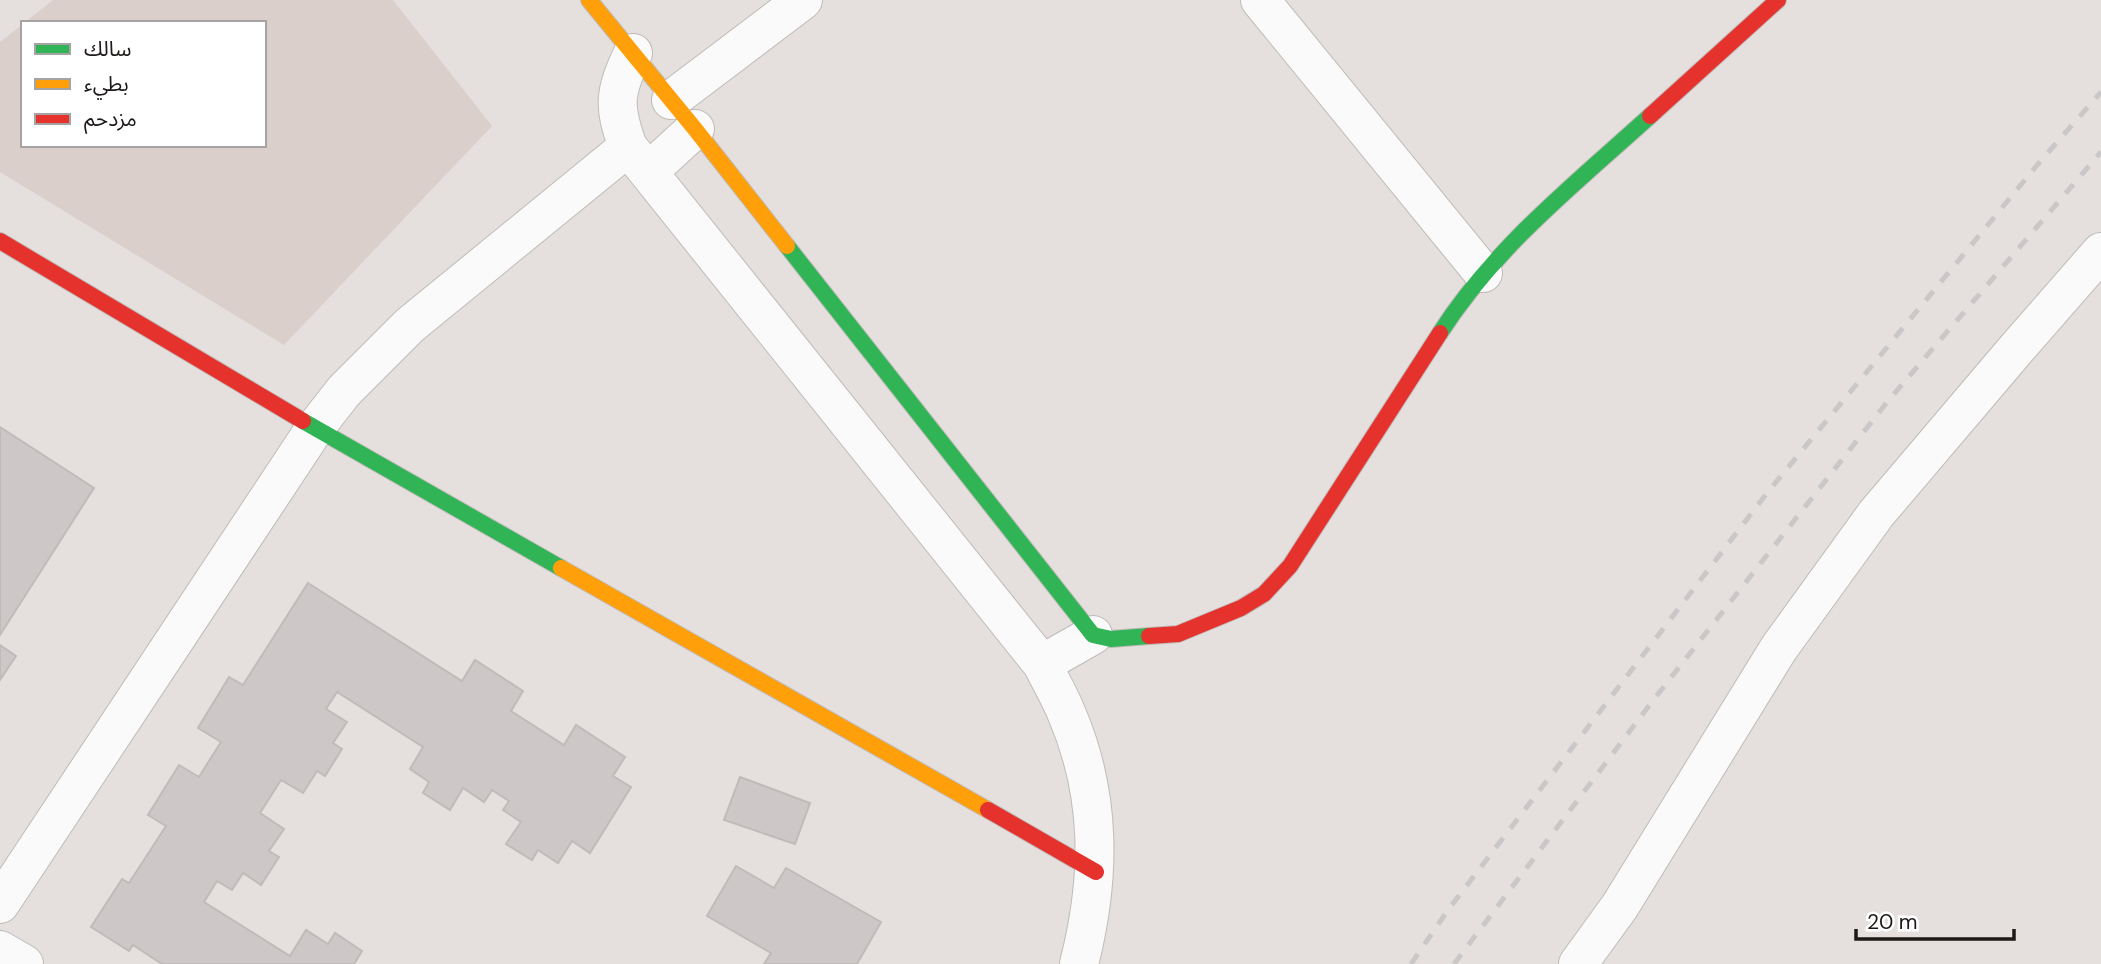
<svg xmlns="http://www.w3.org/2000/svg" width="2101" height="964" viewBox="0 0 2101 964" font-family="'DM Sans','Noto Sans Arabic',sans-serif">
  <rect width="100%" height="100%" fill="#e5dfde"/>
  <!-- built -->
  <path fill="#dbcfcc" d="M53,0H393L492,126L284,345L0,172V42L23,24V145H264V23H24Z"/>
  <!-- building -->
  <path fill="#cdc8c7" stroke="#c0bbba" stroke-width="2" d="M0,427L94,488L0,635Z
    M308,583L462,681L475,660L523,691L511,711L564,745L576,725L625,757L613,776L631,787L590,853L572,841L558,863L538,850L532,860L506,844L521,822L503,810L509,801L492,790L484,802L463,788L450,810L423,793L429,782L410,769L423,747L337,692L326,709L347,722L333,743L342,749L325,776L317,771L303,793L281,780L260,813L284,829L269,851L279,857L261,885L243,873L232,890L217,881L204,902L290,956L306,930L328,944L335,933L362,951L354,964H162L133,945L129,951L91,927L122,879L129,883L166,826L148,815L179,765L199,777L221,742L198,728L229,677L243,685Z
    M0,645L16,656L0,680Z
    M740,777L810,803L795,844L724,820Z
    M736,866L774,888L786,868L881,922L857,964H764L771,953L707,916Z"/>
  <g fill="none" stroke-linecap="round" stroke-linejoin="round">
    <defs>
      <path id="street" d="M1260,0L1483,273
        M633,53C614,93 613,106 628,147L1042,664C1050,680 1059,695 1066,712C1102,795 1101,878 1079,964
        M671,100L803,0
        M648,172L695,129
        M1042,664L1093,635
        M0,904L315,428L344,391L410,325L628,147
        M0,950L24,964
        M1578,964L1620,906L1779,648L1876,514L2017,348L2101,252"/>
      <path id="fast" d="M787,246L1093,635L1111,639L1149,636
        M1440,333C1495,247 1576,183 1650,116
        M303,421L561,568"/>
      <path id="slow" d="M589,0L695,129L787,246
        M561,568L988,810"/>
      <path id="jam" d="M1650,116L1778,0
        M0,241L303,421
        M1149,636L1178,634L1241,608L1264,594L1290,566L1440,333
        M988,810L1096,872"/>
    </defs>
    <!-- street casing -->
    <use href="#street" stroke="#bfbbb9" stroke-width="40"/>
    <!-- fast casing -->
    <use href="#fast" stroke="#bfbbb9" stroke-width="18"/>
    <!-- slow casing -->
    <use href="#slow" stroke="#bfbbb9" stroke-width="18"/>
    <!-- jam casing -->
    <use href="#jam" stroke="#bfbbb9" stroke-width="18"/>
    <!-- street -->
    <use href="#street" stroke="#fbfafa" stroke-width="38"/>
    <!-- fast -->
    <use href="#fast" stroke="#30b455" stroke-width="16"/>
    <!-- slow -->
    <use href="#slow" stroke="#ff9f0a" stroke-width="16"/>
    <!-- jam -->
    <use href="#jam" stroke="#e5322d" stroke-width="16"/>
    <!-- rail -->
    <path stroke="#c9c7c7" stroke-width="5" stroke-dasharray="12 12" stroke-linecap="butt" d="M1411,964L1448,910L1767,493L2038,164L2101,92
      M1454,964L1651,703L1888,401L2101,152"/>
  </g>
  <!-- legend -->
  <rect x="21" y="21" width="245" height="126" fill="#ffffff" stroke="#a5a3a3" stroke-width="2"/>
  <rect x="35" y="44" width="35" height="10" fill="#30b455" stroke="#a5a3a3" stroke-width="2"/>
  <text x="84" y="56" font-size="21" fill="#1d1a19">سالك</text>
  <rect x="35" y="79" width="35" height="10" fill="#ff9f0a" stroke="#a5a3a3" stroke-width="2"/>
  <text x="84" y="91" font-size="21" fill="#1d1a19">بطيء</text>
  <rect x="35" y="114" width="35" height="10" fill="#e5322d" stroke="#a5a3a3" stroke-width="2"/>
  <text x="84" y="126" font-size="21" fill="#1d1a19">مزدحم</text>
  <!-- scale -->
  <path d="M1856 929v10h158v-10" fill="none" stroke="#1d1a19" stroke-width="3.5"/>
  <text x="1867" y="929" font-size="21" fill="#1d1a19" stroke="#ffffff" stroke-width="5" paint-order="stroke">20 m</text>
</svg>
